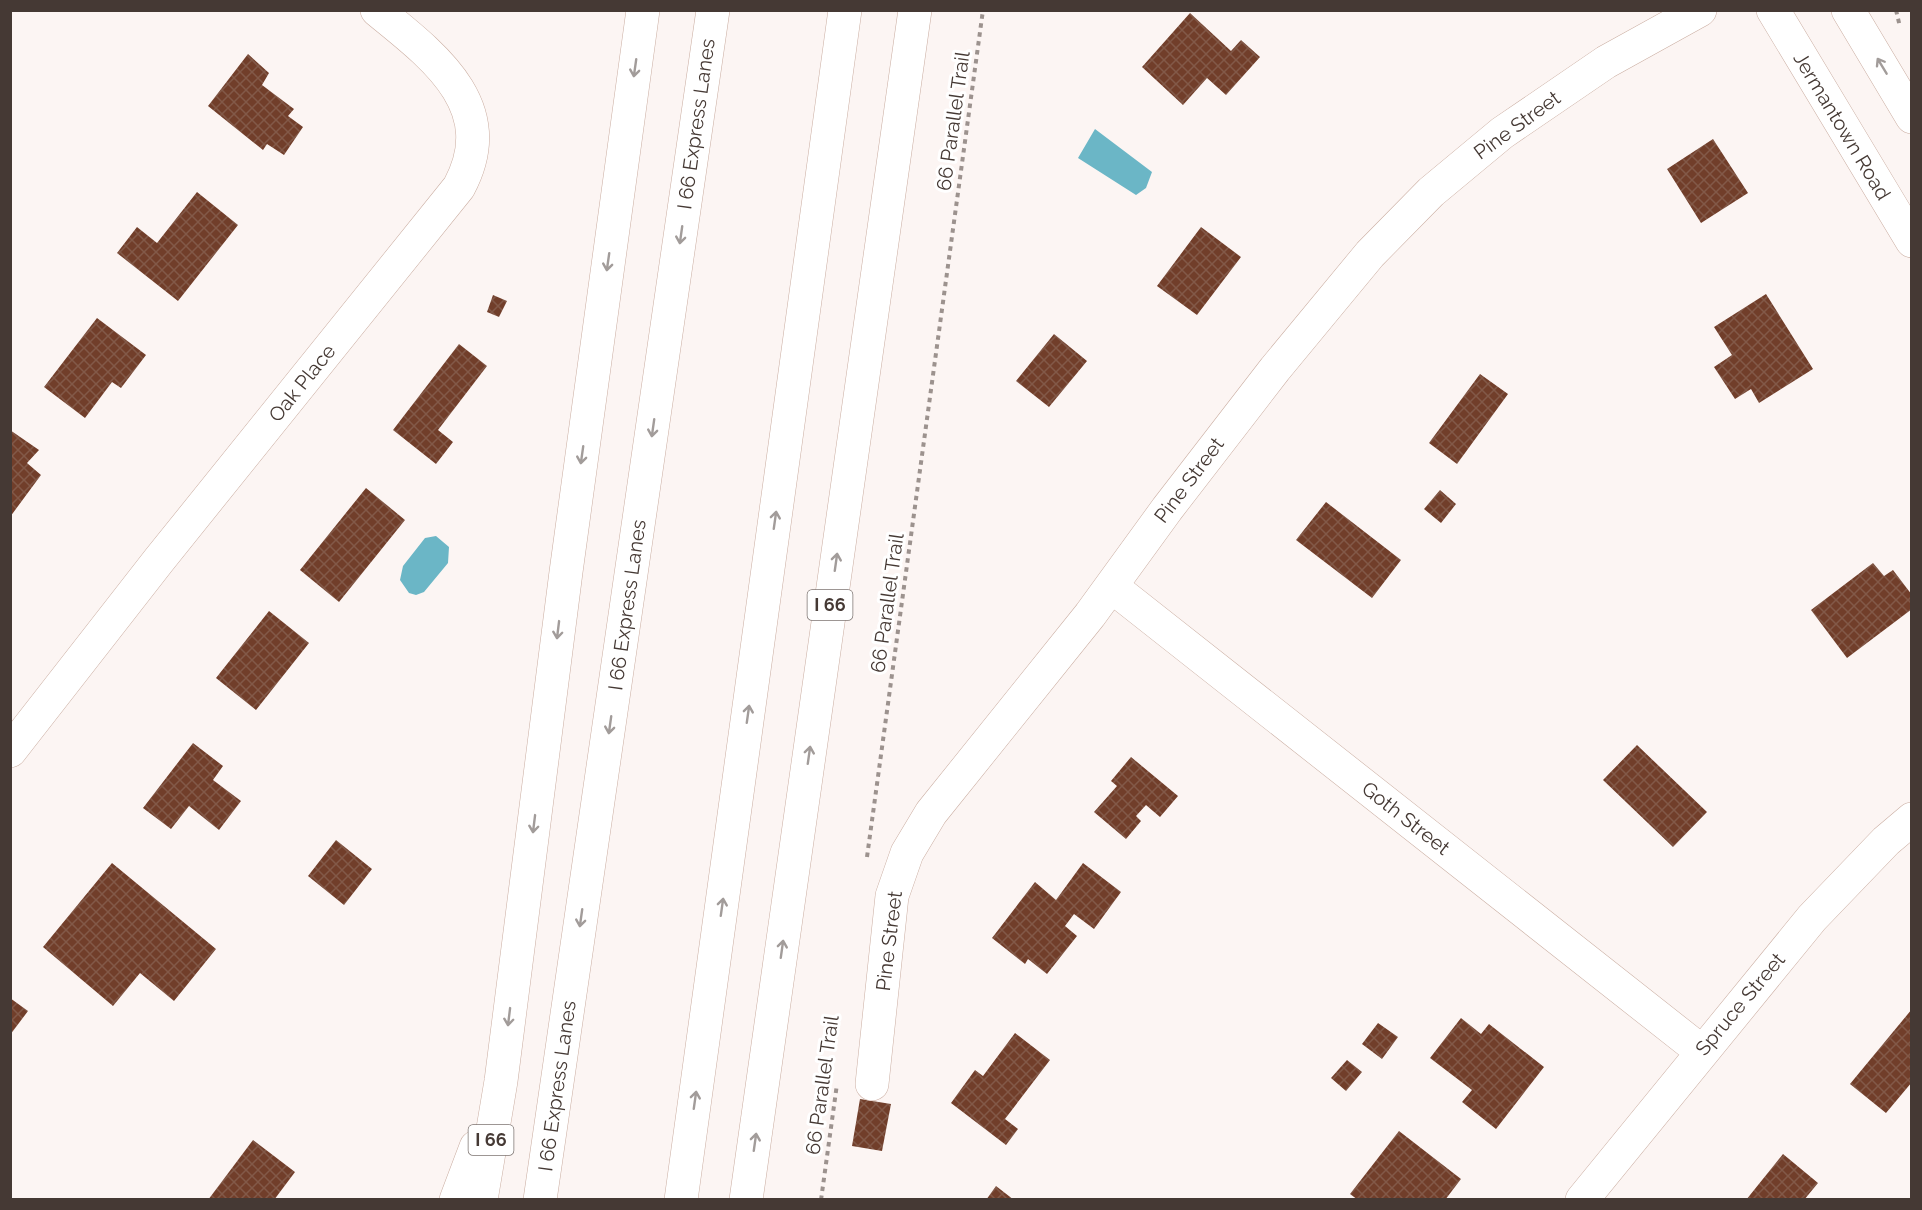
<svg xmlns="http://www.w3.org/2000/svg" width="1922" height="1210" viewBox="0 0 1922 1210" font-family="Raleway,sans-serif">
  <defs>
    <pattern id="building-cross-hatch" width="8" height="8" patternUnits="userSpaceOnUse" patternTransform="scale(1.5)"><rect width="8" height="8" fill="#713e2a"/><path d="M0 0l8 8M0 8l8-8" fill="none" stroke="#825948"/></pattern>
  </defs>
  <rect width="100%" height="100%" fill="#fcf5f3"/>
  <!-- water -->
  <path fill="#6bb6c6" d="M1095,129L1152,172L1146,188L1136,195L1078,158Z
    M436,536L449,547L448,563L424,592L416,595L409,593L400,580L403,566L425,538Z"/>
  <!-- building -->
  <path fill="url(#building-cross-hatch)" d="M1190,13L1231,51L1241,40L1260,57L1226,95L1207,78L1183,105L1142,67Z
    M248,54L269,73L262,85L294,109L288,116L303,127L284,155L267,144L263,150L208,106Z
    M1713,139L1748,193L1701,223L1667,169Z
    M197,192L238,225L178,301L117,253L137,227L157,243Z
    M1201,227L1241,257L1197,315L1157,286Z
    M1766,294L1813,369L1759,403L1751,389L1735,399L1714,367L1732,355L1714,327Z
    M493,295L507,301L499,317L487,312Z
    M97,318L146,355L121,388L112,382L85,418L44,387Z
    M1054,334L1087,361L1049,407L1016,381Z
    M459,344L487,366L438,430L453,442L436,464L393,430Z
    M1480,374L1508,394L1457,464L1429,443Z
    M10,430L39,450L27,463L41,475L10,517Z
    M366,488L405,520L339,602L300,570Z
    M1440,490L1456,504L1441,523L1424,509Z
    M1326,502L1401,560L1372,598L1296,540Z
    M1873,563L1884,576L1893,570L1912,595V609L1847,658L1811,610Z
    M269,611L309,643L256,710L216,678Z
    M193,743L223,766L213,780L241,801L219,830L189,806L171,829L143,808Z
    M1637,745L1707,812L1673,847L1603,780Z
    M1131,757L1178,796L1160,817L1146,805L1136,816L1141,821L1126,839L1094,812L1117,786L1111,781Z
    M336,840L372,869L344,905L308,876Z
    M112,863L216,949L174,1001L140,973L113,1006L43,947Z
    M1083,863L1121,892L1094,929L1074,914L1065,926L1077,936L1047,974L1028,959L1025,964L992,938L1035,882L1056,900Z
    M10,998L28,1011L10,1035Z
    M1912,1009V1082L1886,1113L1850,1084Z
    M1461,1018L1481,1034L1489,1024L1544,1067L1496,1129L1462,1102L1472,1090L1430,1058Z
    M1378,1023L1398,1037L1382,1059L1362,1044Z
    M1015,1033L1050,1060L1005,1119L1018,1129L1006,1145L951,1103L975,1070L983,1076Z
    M1347,1060L1362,1072L1346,1091L1331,1078Z
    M860,1099L891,1104L882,1151L852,1146Z
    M1399,1131L1461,1179L1445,1200H1358L1350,1194Z
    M253,1140L295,1172L274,1200H208Z
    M1783,1154L1818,1183L1804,1200H1746Z
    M996,1186L1014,1200H986Z"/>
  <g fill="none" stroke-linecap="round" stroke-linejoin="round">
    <defs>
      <path id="street" d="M1111,586L1701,1051
        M10,751L159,560L459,187C502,107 435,57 377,10
        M872,1084L892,896L907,853L931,813L1090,615L1167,509L1275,369L1370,254L1431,192L1502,133L1606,62L1700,10
        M1582,1200L1812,918L1886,841L1912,819"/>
      <path id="secondary" d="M1773,10L1912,241
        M1848,10L1912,117"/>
      <path id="highway" d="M456,1200L476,1147
        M481,1200L501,1081L566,572L643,10
        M540,1200L713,10
        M681,1200L845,10
        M746,1200L915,10"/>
    </defs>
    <!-- street casing -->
    <use href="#street" stroke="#caada1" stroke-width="34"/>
    <!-- secondary casing -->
    <use href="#secondary" stroke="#caada1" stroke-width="34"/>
    <!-- highway casing -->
    <use href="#highway" stroke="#caada1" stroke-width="34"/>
    <!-- path -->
    <path stroke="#9c928e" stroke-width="4" stroke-dasharray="4.5 4.5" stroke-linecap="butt" d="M1896,10L1900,27
      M867,857L983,10
      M821,1200L837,1084"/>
    <!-- street -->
    <use href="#street" stroke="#fff" stroke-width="33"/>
    <!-- secondary -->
    <use href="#secondary" stroke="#fff" stroke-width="33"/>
    <!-- highway -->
    <use href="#highway" stroke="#fff" stroke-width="33"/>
  </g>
  <!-- one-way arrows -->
  <defs><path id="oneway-shaft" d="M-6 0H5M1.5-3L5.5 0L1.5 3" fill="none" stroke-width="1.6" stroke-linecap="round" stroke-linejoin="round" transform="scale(1.5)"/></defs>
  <g stroke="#a29c9a">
    <use href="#oneway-shaft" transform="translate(1882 66) rotate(-121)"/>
    <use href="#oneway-shaft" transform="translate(635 68) rotate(98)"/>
    <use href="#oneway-shaft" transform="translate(681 235) rotate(98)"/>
    <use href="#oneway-shaft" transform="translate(608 262) rotate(98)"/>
    <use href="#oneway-shaft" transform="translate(653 428) rotate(98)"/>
    <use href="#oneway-shaft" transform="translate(582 455) rotate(98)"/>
    <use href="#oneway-shaft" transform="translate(775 520) rotate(-82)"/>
    <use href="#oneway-shaft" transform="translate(836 562) rotate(-82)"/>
    <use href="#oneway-shaft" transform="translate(558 630) rotate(97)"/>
    <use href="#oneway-shaft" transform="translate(748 714) rotate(-82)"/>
    <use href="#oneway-shaft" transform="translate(610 725) rotate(98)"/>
    <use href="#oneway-shaft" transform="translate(809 755) rotate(-82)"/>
    <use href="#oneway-shaft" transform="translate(534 824) rotate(97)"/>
    <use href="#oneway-shaft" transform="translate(722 907) rotate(-82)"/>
    <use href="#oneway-shaft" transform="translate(581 918) rotate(98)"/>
    <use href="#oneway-shaft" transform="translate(782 949) rotate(-82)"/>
    <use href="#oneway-shaft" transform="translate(509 1017) rotate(97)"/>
    <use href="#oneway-shaft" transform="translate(695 1100) rotate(-82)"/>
    <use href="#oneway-shaft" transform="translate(755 1142) rotate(-82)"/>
  </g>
  <g text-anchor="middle" stroke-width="6" stroke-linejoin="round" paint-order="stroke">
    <!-- shield labels -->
    <g fill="#fff" stroke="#7d7471" stroke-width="1.5">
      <rect x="807.5" y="590" width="45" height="30" rx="4.5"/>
      <rect x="468.5" y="1125" width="45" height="30" rx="4.5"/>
    </g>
    <g font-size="18" font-weight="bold" fill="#453934">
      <text x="830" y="611">I 66</text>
      <text x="491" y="1146">I 66</text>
    </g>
    <!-- street labels -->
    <g font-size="20" fill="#453934" stroke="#fff">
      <text transform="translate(953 121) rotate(-82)" y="7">66 Parallel Trail</text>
      <text transform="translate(696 124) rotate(-82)" y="7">I 66 Express Lanes</text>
      <text transform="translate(1517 125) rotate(-36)" y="7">Pine Street</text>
      <text transform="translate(1842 126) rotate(59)" y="7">Jermantown Road</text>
      <text transform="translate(302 383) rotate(-51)" y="7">Oak Place</text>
      <text transform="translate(1189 480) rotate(-53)" y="7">Pine Street</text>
      <text transform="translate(887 603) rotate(-82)" y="7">66 Parallel Trail</text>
      <text transform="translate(627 605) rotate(-82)" y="7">I 66 Express Lanes</text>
      <text transform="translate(1406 818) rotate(38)" y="7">Goth Street</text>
      <text transform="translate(889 941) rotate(-83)" y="7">Pine Street</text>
      <text transform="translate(1740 1004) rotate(-50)" y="7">Spruce Street</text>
      <text transform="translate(822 1085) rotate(-82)" y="7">66 Parallel Trail</text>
      <text transform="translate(557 1086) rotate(-82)" y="7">I 66 Express Lanes</text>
    </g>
  </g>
  <!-- border -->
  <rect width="1922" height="1210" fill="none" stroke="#453934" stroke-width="24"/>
</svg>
